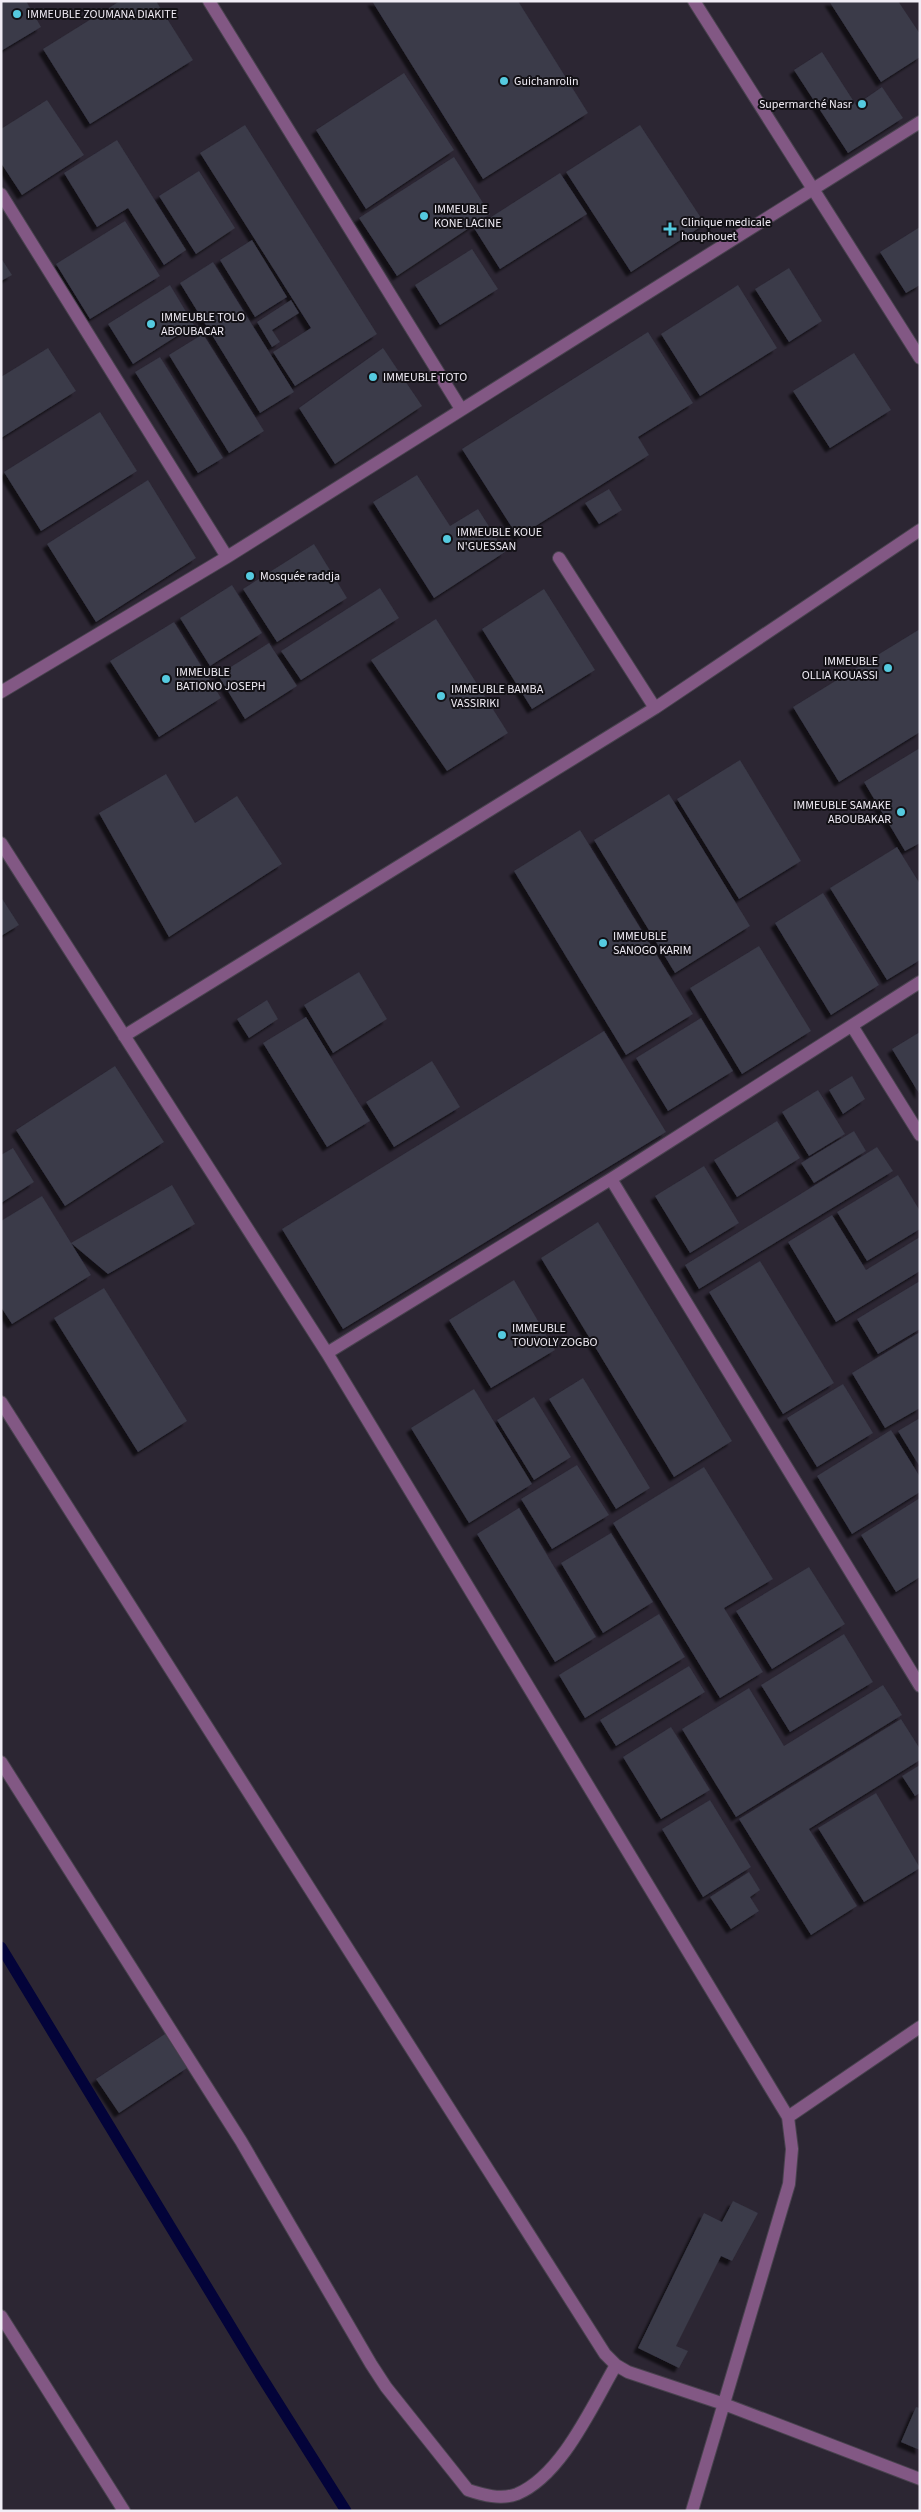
<svg xmlns="http://www.w3.org/2000/svg" width="921" height="2512" viewBox="0 0 921 2512" font-family="'Source Sans 3',sans-serif">
  <defs>
    <filter id="shadow"><feDropShadow dx="-4.5" dy="4.5" stdDeviation="1" flood-color="#0009"/></filter>
  </defs>
  <rect width="100%" height="100%" fill="#2c2633"/>
  <g fill="none" stroke-linecap="round" stroke-linejoin="round">
    <!-- stream -->
    <path stroke="#030339" stroke-width="11" d="M1,1947L256,2368L346,2511"/>
  </g>
  <!-- building -->
  <path fill="#3a3a48" filter="url(#shadow)" d="M1,1H26L41,27L1,51Z
    M120,1H156L193,60L90,124L43,49Z
    M372,1H518L588,113L483,179Z
    M829,1H898L920,34V57L881,82Z
    M822,52L856,105L882,87L903,118L848,153L794,70Z
    M404,73L454,150L366,209L316,130Z
    M47,100L84,155L22,195L1,163V129Z
    M245,125L377,334L295,386L273,352L311,328L200,153Z
    M640,125L705,224L631,272L566,172Z
    M117,140L186,250L164,265L128,208L97,227L64,173Z
    M454,157L490,214L397,276L359,218Z
    M199,171L235,228L196,254L159,196Z
    M560,173L587,214L500,269L474,228Z
    M125,221L160,276L90,319L56,264Z
    M920,227V285L906,293L880,252Z
    M252,240L287,297L255,317L220,260Z
    M472,249L498,289L440,325L415,285Z
    M1,258L12,275L1,281Z
    M213,262L294,392L260,413L180,283Z
    M789,268L822,321L789,342L755,289Z
    M170,285L194,325L133,364L108,324Z
    M738,285L777,348L700,396L661,334Z
    M291,300L299,313L272,330L280,342L272,347L257,322Z
    M648,332L693,403L638,437L649,455L518,537L462,449Z
    M203,334L264,431L229,453L169,355Z
    M48,348L76,391L1,438V377Z
    M383,348L422,406L335,464L299,408Z
    M854,353L891,410L830,448L793,391Z
    M160,357L223,458L198,473L135,372Z
    M100,412L137,471L41,531L4,472Z
    M417,475L450,526L478,509L505,552L434,598L373,502Z
    M148,480L196,558L96,622L47,544Z
    M609,489L622,510L599,524L585,503Z
    M314,544L347,598L277,642L243,589Z
    M232,585L262,633L210,666L180,618Z
    M380,588L399,618L301,680L281,651Z
    M544,589L595,670L532,709L482,629Z
    M436,619L508,733L447,771L371,660Z
    M174,622L221,698L159,737L110,661Z
    M920,629V732L839,782L793,707Z
    M269,643L297,686L245,719L218,675Z
    M920,748V843L905,851L864,782Z
    M740,760L801,861L739,899L677,799Z
    M166,774L195,823L237,796L282,864L169,937L99,813Z
    M669,794L750,926L675,973L594,840Z
    M580,830L693,1014L626,1055L514,871Z
    M897,847L920,884V960L887,980L830,888Z
    M823,893L879,985L831,1015L775,923Z
    M1,897L19,925L1,936Z
    M759,946L811,1031L742,1074L690,988Z
    M359,972L387,1019L333,1053L304,1005Z
    M267,1000L278,1019L249,1038L237,1019Z
    M306,1017L370,1121L327,1147L263,1043Z
    M701,1018L733,1071L668,1111L636,1058Z
    M604,1031L666,1132L343,1329L282,1229Z
    M920,1032V1095L892,1049Z
    M432,1061L460,1107L394,1147L366,1102Z
    M115,1066L164,1142L65,1206L16,1130Z
    M852,1076L865,1099L843,1114L829,1090Z
    M818,1090L845,1134L809,1156L782,1112Z
    M777,1121L800,1158L737,1197L714,1160Z
    M854,1131L866,1151L814,1183L801,1163Z
    M877,1147L893,1171L699,1289L685,1265Z
    M13,1148L34,1182L1,1203V1155Z
    M704,1166L739,1223L690,1253L655,1196Z
    M898,1175L920,1211V1229L867,1261L837,1212Z
    M172,1185L195,1224L108,1274L71,1243L91,1275L12,1324L1,1307V1221L42,1196L71,1243Z
    M832,1215L866,1270L920,1237V1271L836,1322L788,1242Z
    M598,1222L732,1441L674,1477L541,1258Z
    M760,1261L834,1383L783,1414L709,1292Z
    M514,1280L555,1350L491,1388L449,1320Z
    M920,1281V1329L878,1354L857,1319Z
    M104,1288L187,1421L138,1452L54,1318Z
    M920,1332V1408L885,1428L852,1373Z
    M583,1378L650,1488L616,1509L549,1399Z
    M843,1384L873,1433L817,1467L787,1418Z
    M474,1389L532,1484L469,1523L411,1428Z
    M534,1397L571,1457L534,1480L497,1420Z
    M920,1418V1467L898,1431Z
    M891,1430L920,1477V1492L852,1534L817,1476Z
    M577,1465L609,1515L552,1549L521,1499Z
    M704,1467L773,1579L724,1608L763,1672L720,1698L613,1523Z
    M920,1498V1577L896,1592L861,1535Z
    M519,1508L596,1637L555,1662L477,1534Z
    M611,1533L653,1602L603,1633L561,1563Z
    M809,1567L845,1624L772,1669L736,1611Z
    M659,1614L685,1657L585,1718L559,1675Z
    M844,1634L873,1682L790,1732L761,1685Z
    M689,1666L705,1692L616,1746L600,1720Z
    M883,1685L902,1715L736,1817L682,1729L749,1688L784,1746Z
    M901,1719L920,1749V1760L809,1829L857,1906L811,1935L739,1819Z
    M671,1727L710,1790L661,1819L623,1757Z
    M920,1765V1793L915,1796L902,1776Z
    M876,1793L920,1868L864,1902L818,1828Z
    M710,1800L751,1867L703,1897L662,1829Z
    M749,1872L760,1890L750,1897L759,1911L731,1929L710,1897Z
    M165,2034L187,2068L119,2113L96,2079Z
    M733,2201L758,2213L732,2261L721,2256L676,2346L688,2351L679,2368L638,2348L704,2213L722,2222Z
    M916,2407L920,2408V2450L901,2442Z"/>
  <g fill="none" stroke-linecap="round" stroke-linejoin="round">
    <defs>
      <path id="minor" d="M209,1L461,409
        M694,1L920,358
        M1,194L227,557
        M559,558L655,708
        M1,692L227,557L920,122
        M1,843L327,1353L788,2117L792,2149L789,2184L692,2511
        M852,1026L920,1135
        M124,1036L655,708L920,530
        M611,1179L920,1686
        M327,1353L611,1179L920,982
        M1,1402L605,2354L616,2365L628,2372L724,2404L920,2479
        M1,1762L241,2141L371,2364L386,2387L468,2490C483,2495 501,2500 517,2494C562,2475 592,2406 616,2365
        M788,2117L920,2027
        M1,2316L124,2511"/>
    </defs>
    <!-- minor casing -->
    <use href="#minor" stroke="#48424e" stroke-width="14"/>
    <!-- minor -->
    <use href="#minor" stroke="#825884" stroke-width="12"/>
  </g>
  <!-- markers -->
  <g fill="#55cadf" stroke="#131116" stroke-width="2">
    <circle cx="17" cy="14" r="5"/>
    <circle cx="504" cy="81" r="5"/>
    <circle cx="862" cy="104" r="5"/>
    <circle cx="424" cy="216" r="5"/>
    <path d="M667.5 221.5h5v5h5v5h-5v5h-5v-5h-5v-5h5z"/>
    <circle cx="151" cy="324" r="5"/>
    <circle cx="373" cy="377" r="5"/>
    <circle cx="447" cy="539" r="5"/>
    <circle cx="250" cy="576" r="5"/>
    <circle cx="888" cy="668" r="5"/>
    <circle cx="166" cy="679" r="5"/>
    <circle cx="441" cy="696" r="5"/>
    <circle cx="901" cy="812" r="5"/>
    <circle cx="603" cy="943" r="5"/>
    <circle cx="502" cy="1335" r="5"/>
  </g>
  <g text-anchor="middle" stroke-width="4" stroke-linejoin="round" paint-order="stroke">
    <!-- poi labels -->
    <g font-size="12" fill="#f1edf6" stroke="#131116" text-anchor="start">
      <text x="27" y="18">IMMEUBLE ZOUMANA DIAKITE</text>
      <text x="514" y="85">Guichanrolin</text>
      <text x="852" y="108" text-anchor="end">Supermarché Nasr</text>
      <text x="434" y="213">IMMEUBLE<tspan x="434" dy="14">KONE LACINE</tspan></text>
      <text x="681" y="226">Clinique medicale<tspan x="681" dy="14">houphouet</tspan></text>
      <text x="161" y="321">IMMEUBLE TOLO<tspan x="161" dy="14">ABOUBACAR</tspan></text>
      <text x="383" y="381">IMMEUBLE TOTO</text>
      <text x="457" y="536">IMMEUBLE KOUE<tspan x="457" dy="14">N'GUESSAN</tspan></text>
      <text x="260" y="580">Mosquée raddja</text>
      <text x="878" y="665" text-anchor="end">IMMEUBLE<tspan x="878" dy="14">OLLIA KOUASSI</tspan></text>
      <text x="176" y="676">IMMEUBLE<tspan x="176" dy="14">BATIONO JOSEPH</tspan></text>
      <text x="451" y="693">IMMEUBLE BAMBA<tspan x="451" dy="14">VASSIRIKI</tspan></text>
      <text x="891" y="809" text-anchor="end">IMMEUBLE SAMAKE<tspan x="891" dy="14">ABOUBAKAR</tspan></text>
      <text x="613" y="940">IMMEUBLE<tspan x="613" dy="14">SANOGO KARIM</tspan></text>
      <text x="512" y="1332">IMMEUBLE<tspan x="512" dy="14">TOUVOLY ZOGBO</tspan></text>
    </g>
  </g>
  <!-- border -->
  <rect width="921" height="2512" fill="none" stroke="#f1edf6" stroke-width="5"/>
</svg>
